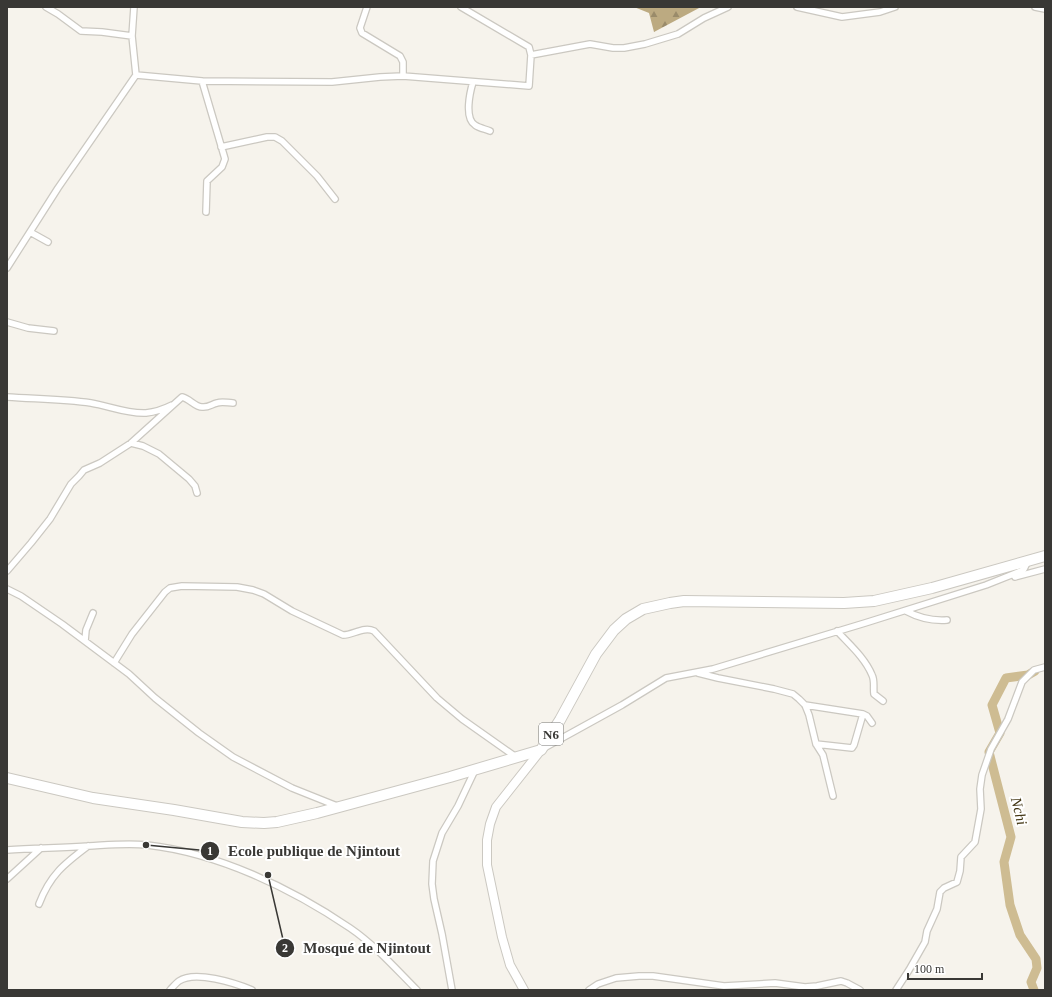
<svg xmlns="http://www.w3.org/2000/svg" width="1052" height="997" viewBox="0 0 1052 997" font-family="'Times New Roman',serif">
  <defs>
    <pattern id="forest-firs" width="22" height="20" patternUnits="userSpaceOnUse"><rect width="22" height="20" fill="#bcaa81"/><path d="M5 1l3.5 6h-7zM16 11l3.5 6h-7z" fill="#9a8b6a"/></pattern>
  </defs>
  <rect width="100%" height="100%" fill="#f6f3ec"/>
  <!-- forest -->
  <path fill="url(#forest-firs)" d="M634,7H701L654,32L649,13Z"/>
  <g fill="none" stroke-linecap="round" stroke-linejoin="round">
    <!-- river -->
    <path stroke="#cebc92" stroke-width="9" d="M1034,990L1031,982L1037,968L1036,959L1020,935L1010,905L1004,862L1011,837L989,752L1000,733L992,705L1006,678L1028,675L1035,671"/>
    <defs>
      <path id="street" d="M46,7L58,14L81,31L102,32L132,36
        M134,7L132,36L136,75
        M367,7L360,28L362,33L400,56L403,62V76
        M461,7L529,47L531,55
        M797,7L842,17L880,12L895,7
        M1035,7L1045,9
        M202,81L225,159L222,167L207,181L206,212
        M473,82C470,92 464,118 475,125C479,128 485,129 490,131
        M221,147L267,137H275L282,141L317,176L335,199
        M30,232L48,242
        M7,268L58,188L136,75L202,81L332,82L380,77L403,76L529,86L531,55L590,44L613,48H624L645,44L678,34L704,18L728,7
        M7,322L28,328L54,331
        M7,397C35,399 63,399 91,403C109,406 127,414 146,413C155,412 164,409 172,405
        M131,443L143,446L159,454L189,479L195,486L197,493
        M7,571L31,543L50,519L71,484L79,476L84,470L100,463L131,443L182,397C190,399 195,407 202,407C208,408 212,404 217,403C222,401 228,403 233,403
        M1015,577L1045,569
        M7,589L21,596L62,624L129,674L155,698L199,733L233,757L292,788L337,806
        M906,611C919,618 932,621 947,620
        M837,631C850,645 865,658 872,675C875,681 873,688 874,694L883,701
        M85,641L86,630L93,613
        M114,663L132,634L165,592L170,588L182,586L237,587L253,590L264,594L292,611L343,635C353,635 364,626 374,631L437,698L462,719L516,757
        M698,673L718,678L774,689L793,694L799,699L805,705L809,715L816,744L823,755L833,796
        M805,705L863,714L867,716L872,723
        M816,744L852,748L854,745L863,714
        M544,748L622,705L666,678L713,669L865,623L986,585L1021,571L1024,569L1028,561
        M7,850C34,848 62,848 89,846C108,845 127,843 147,845C218,853 291,888 350,928C375,945 396,969 417,990
        M7,879L41,848
        M39,904C50,875 64,864 88,846
        M170,990C173,987 176,983 179,981C195,970 235,983 252,990
        M452,990L442,934L434,899L432,884L433,861L442,833L458,806L475,770
        M589,990L598,984L616,978L639,976H653L724,986L775,983L805,987L817,986L841,981L847,983L860,990
        M896,990L909,970L925,942L927,931L937,909L940,892L944,888L957,882L960,871L961,857L975,842L981,809L980,789L982,775L991,749L1008,719L1022,682L1034,670L1045,667"/>
      <path id="secondary" d="M524,990L510,965L502,937L487,865V840L490,824L496,807L541,750"/>
      <path id="highway" d="M7,778L93,798L174,810L242,822L264,823L277,822L317,813L450,777L541,750L560,720L596,654L614,630L626,619L643,609L670,603L684,601L844,603L874,601L932,588L1045,556"/>
    </defs>
    <!-- street casing -->
    <use href="#street" stroke="#cbc8c1" stroke-width="8"/>
    <!-- secondary casing -->
    <use href="#secondary" stroke="#cbc8c1" stroke-width="10"/>
    <!-- highway casing -->
    <use href="#highway" stroke="#cbc8c1" stroke-width="12"/>
    <!-- street -->
    <use href="#street" stroke="#fff" stroke-width="5.5"/>
    <!-- secondary -->
    <use href="#secondary" stroke="#fff" stroke-width="8"/>
    <!-- highway -->
    <use href="#highway" stroke="#fff" stroke-width="10"/>
  </g>
  <g text-anchor="middle" stroke-width="4" stroke-linejoin="round" paint-order="stroke">
    <!-- shield labels -->
    <rect fill="#fff" stroke="#747472" stroke-width="1" x="539" y="723" width="24" height="22" rx="3"/>
    <g font-size="13" font-weight="bold" fill="#393835">
      <text x="551" y="739">N6</text>
    </g>
    <!-- water labels -->
    <g font-size="15" font-style="italic" fill="#423512" stroke="#fff">
      <text transform="translate(1019 811) rotate(76)" y="5">Nchi</text>
    </g>
  </g>
  <!-- callouts -->
  <path fill="none" stroke="#393835" stroke-width="1.5" d="M146 845L210 851M268 875L285 948"/>
  <g fill="#393835" stroke="#fff" stroke-width="1.5">
    <circle cx="146" cy="845" r="4"/>
    <circle cx="268" cy="875" r="4"/>
    <circle cx="210" cy="851" r="10"/>
    <circle cx="285" cy="948" r="10"/>
  </g>
  <g font-size="12" text-anchor="middle" font-weight="bold" fill="#fff">
    <text x="210" y="855">1</text>
    <text x="285" y="952">2</text>
  </g>
  <g font-size="15" text-anchor="middle" font-weight="bold" fill="#393835" stroke="#fff" stroke-width="4" stroke-linejoin="round" paint-order="stroke">
    <text x="314" y="856">Ecole publique de Njintout</text>
    <text x="367" y="953">Mosqué de Njintout</text>
  </g>
  <!-- border -->
  <rect width="1052" height="997" fill="none" stroke="#393835" stroke-width="16"/>
  <!-- scale -->
  <path d="M908 973v6h74v-6" fill="none" stroke="#393835" stroke-width="2"/>
  <text x="914" y="973" font-size="12" fill="#393835" stroke="#ffffff" stroke-width="3" paint-order="stroke">100 m</text>
</svg>
